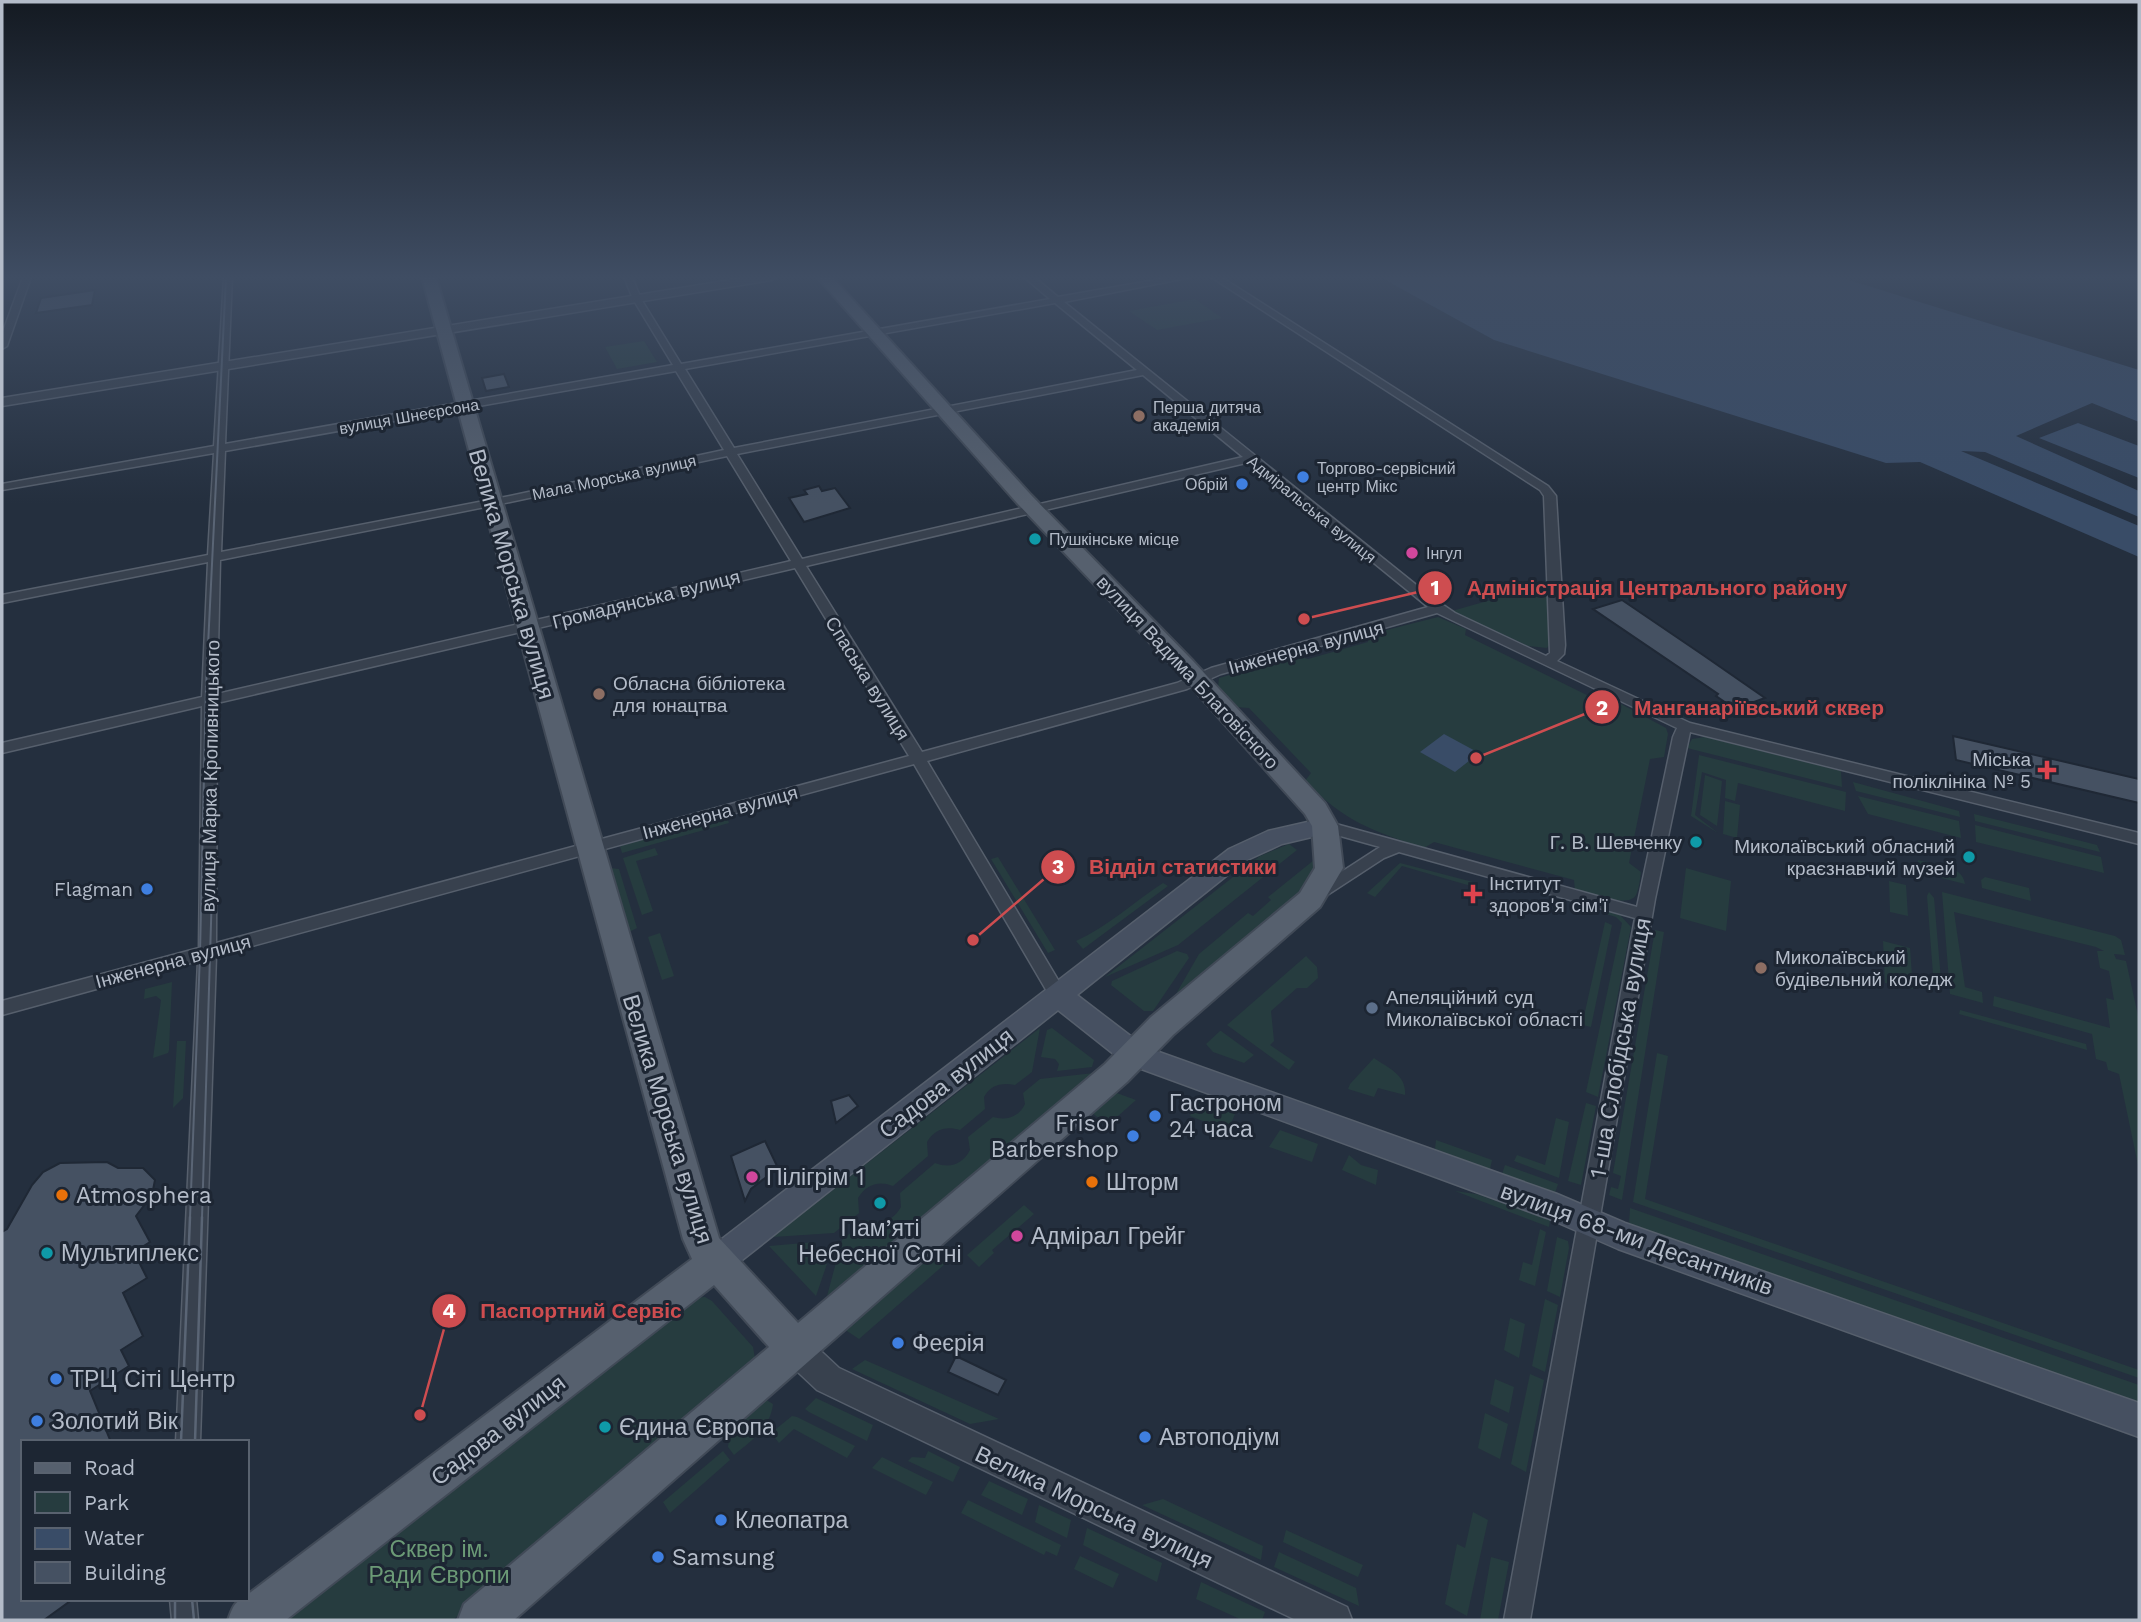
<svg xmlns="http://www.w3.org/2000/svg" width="2141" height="1622" viewBox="0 0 2141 1622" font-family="'Work Sans',sans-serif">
  <rect width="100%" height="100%" fill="#242f3e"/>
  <!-- green -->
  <path fill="#263c3f" d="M1195,299L1222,318L1157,330L1129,311Z
    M644,341L657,362L617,369L605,347Z
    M1547,584L1551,642L1547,648L1528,646L1452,611Z
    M1438,617L1466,629L1465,635L1609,706L1621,704L1666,728L1668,734L1664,757L1650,759L1629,863L1641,872C1640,879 1639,889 1636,895C1628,909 1588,893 1575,890L1574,880L1434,842L1424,848C1371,830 1345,822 1305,781L1311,773L1249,708L1236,707L1218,688L1219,678L1297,655L1308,659L1368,642L1367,635Z
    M1705,737L1841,771L1842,787L1687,748L1692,739Z
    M1699,755L1846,792L1845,811L1738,783L1735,801L1725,798L1726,780L1702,772L1695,815L1718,833L1691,816Z
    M1705,775L1722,781L1717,826L1700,815Z
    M1853,782L1959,811L1960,817L1856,791Z
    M1858,796L1959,821L1961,838L1868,814Z
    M1725,801L1740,805L1737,838L1723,834Z
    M1974,814L2097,845L2100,852L1975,821Z
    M727,817L729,823L622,853L620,846Z
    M1975,825L2101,857L2104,873L1976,842Z
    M1289,844L1297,850L1178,945L1105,977L1260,856Z
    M655,848L658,855L636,861L653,911L642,915L623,858Z
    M998,857L1055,950L1048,953L991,859Z
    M1314,860L1316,865L1303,890L1176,994L1199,954L1248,913L1253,916L1271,900L1268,897Z
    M1918,860C1934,864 1963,865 1965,884L1918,872Z
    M1400,863L1473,882L1471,886L1402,866L1375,897L1367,893Z
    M610,868L619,869L637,928L629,932Z
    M1686,868L1731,881L1726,931L1680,918Z
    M1985,877L2029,888L2031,901L1982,888L1981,880Z
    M1889,881L1906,885L1908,916L1890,912Z
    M1163,883L1168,886L1083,949L1076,941C1107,927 1134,902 1163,883Z
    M1929,892L1934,898L1942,992L1934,987L1927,896Z
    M1942,892L2115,936L2121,940L2125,955L2114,954L2116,959L2126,961L2139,1020V1170L2119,1074L2108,1070L2106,1062L2096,1059L2092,1034L1993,1006L1994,996L2110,1028L2106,998L2114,1000L2109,971L2100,968L2097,951H2104L2096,947L1954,912L1965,987L1982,992L1983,1003L1950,994Z
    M1606,911L1620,915L1631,927L1598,1097L1586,1092L1622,923L1616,917L1606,914Z
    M1605,922L1612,925L1591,1027L1582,1025Z
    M1655,930L1664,932L1622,1200L1609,1195L1611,1187L1618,1189L1621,1176L1613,1173Z
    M660,933L674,976L662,980L648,937Z
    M1883,941L1910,948L1913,989L1885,983Z
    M1177,951L1187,954L1189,958L1153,1011H1144L1111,985L1112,981Z
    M1306,956L1317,967L1318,978L1307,988H1297L1271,1011L1274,1041L1270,1045L1295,1062L1289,1070L1227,1025Z
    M172,982L169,1050L168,1053L153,1058L161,1000L156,996L144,999L145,989Z
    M1960,1010L2086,1044L2087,1050L1959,1014Z
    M1040,1028L1032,1072L1015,1085C1002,1082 990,1085 984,1097L985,1109L960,1130C946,1126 935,1129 927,1142L928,1156L893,1186C878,1180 866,1185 858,1198L859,1213L834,1233L773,1237Z
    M1052,1028L1094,1060L1092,1067L1057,1071L1059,1064L1055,1059L1041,1057L1047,1030Z
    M1220,1031H1221L1254,1055L1244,1063L1213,1052L1206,1044Z
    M177,1041H186L183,1098L173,1108Z
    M1657,1053L1668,1056L1645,1199L2139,1370V1378L1633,1202Z
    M1374,1058C1388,1068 1407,1075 1405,1095L1378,1088L1374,1097L1348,1089L1350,1084Z
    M1094,1073L826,1300L842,1240L866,1220C881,1225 893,1221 901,1207L900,1193L935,1163C950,1169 963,1164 970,1150L968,1137L993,1117C1006,1121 1019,1117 1025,1104L1023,1093L1040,1079Z
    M1114,1092L1136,1100L1108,1125L1092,1113Z
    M1196,1100L1235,1114L1228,1131L1190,1116Z
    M1586,1103L1596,1106L1581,1185L1568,1181Z
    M1556,1118L1569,1122L1559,1178L1514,1161L1517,1155L1545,1165Z
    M1280,1130L1318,1144L1312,1162L1269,1147Z
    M1436,1140L1492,1160L1490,1169L1435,1149Z
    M1349,1155L1361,1165L1378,1170L1376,1185L1342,1170Z
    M1505,1165L1558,1184L1555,1193L1502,1174Z
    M1455,1191L1476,1194L1550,1220L1549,1227Z
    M1024,1205L1034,1214L992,1250L994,1253L979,1267L967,1255Z
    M1630,1208L2139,1385V1403L1629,1224Z
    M1540,1229L1546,1232L1535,1286L1519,1280L1523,1262L1532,1265Z
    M1557,1237L1568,1241L1569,1248L1560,1297L1547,1291Z
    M815,1242L816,1254L829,1258L816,1296L769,1246Z
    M929,1255L935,1256L945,1264L859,1339L847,1331L846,1324Z
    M705,1297L712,1301L753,1347L755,1359L747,1371L453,1620H277L684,1303L695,1298Z
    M1545,1299L1558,1305L1545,1372L1532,1366Z
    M1510,1318L1525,1324L1519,1358L1504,1350Z
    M865,1360L999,1419L970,1424L852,1369Z
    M1530,1374L1544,1380L1526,1472L1511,1464Z
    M1495,1379L1514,1387L1509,1413L1490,1404Z
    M763,1398L773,1404C770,1429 752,1440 734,1455L728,1447L731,1424Z
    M816,1398L873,1425L867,1441L809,1412L805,1409Z
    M1485,1413L1508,1424L1500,1459L1478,1448Z
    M792,1416L797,1417L855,1446L847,1458L794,1429L779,1443L771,1433Z
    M723,1451L730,1460L670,1513L663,1502Z
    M928,1451L960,1467L953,1482L908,1461L912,1457L925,1458Z
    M882,1457L933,1482L926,1495L872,1468Z
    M989,1481L1028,1499L1022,1515L981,1495Z
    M1163,1499L1263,1546L1261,1560L1142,1505Z
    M968,1500L1061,1545L1057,1556L1046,1551L1044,1555L961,1513Z
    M1039,1505L1071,1520L1067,1538L1035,1522Z
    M1473,1512L1488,1520L1467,1616L1445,1604L1457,1544L1465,1548Z
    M1087,1528L1162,1563L1157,1582L1083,1545Z
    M1286,1530L1363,1565L1358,1577L1283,1542Z
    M1279,1552L1356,1588L1359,1606L1274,1567Z
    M1080,1556L1119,1574L1113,1588L1074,1569Z
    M1491,1557L1509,1562L1498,1620H1480Z
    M1201,1582L1265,1612L1262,1620H1242L1196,1599Z"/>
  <!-- water -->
  <path fill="#394c67" d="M1380,277H1839L2139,370V422L2092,403L2016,436L2139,491V517L1985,452L1961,451L2139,526V557L1920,462L1886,463L1494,340Z
    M2078,423L2139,446V478L2039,438Z
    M1444,734L1479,753L1455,772L1420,752Z"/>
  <!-- building -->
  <path fill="#455162" stroke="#1f2835" stroke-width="2" d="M95,290L92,305L36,313L41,298Z
    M504,374L509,387L486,391L482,378Z
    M819,486L822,491L835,488L850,508L804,522L789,498L807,494L804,490Z
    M1622,600L1703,655L1765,698L1735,709L1716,696L1718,694L1593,609Z
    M1953,736L2139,779V803L1956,760Z
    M849,1095L858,1106L836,1123L831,1101Z
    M765,1141L778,1168L751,1189L745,1201L731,1156Z
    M107,1162L118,1168H143L155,1180L152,1195L136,1216L150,1242L134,1252L147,1278L123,1293L143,1336L121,1350L129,1366L90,1391L111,1442H23V1599H73L44,1620H2V1232L7,1229L32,1185L43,1172L60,1163Z
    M956,1356L1006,1380L998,1395L948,1372Z"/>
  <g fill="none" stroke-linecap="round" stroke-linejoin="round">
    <defs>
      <path id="minor" d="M23,277H31L7,346L2,349V334Z
        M224,277H232L225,444L673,365L633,299L624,277H632L641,299L681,364L1050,299L1024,277H1034L1058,297L1172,277H1192L1064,302L1430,596L1455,613L1546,656L1550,653L1544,496L1540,490L1211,277H1221L1548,486L1556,496L1565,645L1564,654L1557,661L1690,723L2139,833V844L1690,732L1655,899L1530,1620H1504L1635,918L1399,852L1384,858L1315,903L1309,901L1307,897L1309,893L1380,847L1319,830L1317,826L1325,821L1637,907L1673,737L1677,728L1437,613L1221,674L1187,689L927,761L1064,990L1067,995L1064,1000L1058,1002L1052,1000L914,764L216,956L200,1442H176L198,961L2,1015V1001L199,948L202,706L2,753V743L202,697L208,562L2,603V595L208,555L214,453L2,490V484L214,446ZM1055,303L1137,370L734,448L685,369ZM676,371L724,450L510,496L221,552L225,451ZM1143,375L1243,457L802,559L737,454ZM727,456L791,561L217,694L220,560L510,502ZM1250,462L1428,607L1211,668L1177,683L922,752L806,566ZM795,568L909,756L216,943L217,703Z
        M170,1599H196L198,1620H172Z"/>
      <path id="tertiary" d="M749,277H777L772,280L2,406V398Z
        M796,1334L807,1338L839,1368L1347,1607L1352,1620H1296L817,1390L785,1360L781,1349L785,1338Z"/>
      <path id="secondary" d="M1325,818L1333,820L1337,826L1333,832L1282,844L1245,861L1077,995L1145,1047L1557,1194L1625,1223L2139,1403V1437L1618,1249L1547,1218L1125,1063L1058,1010L727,1272L716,1277L705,1272L700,1262L705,1252L1229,849L1268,831Z"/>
      <path id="primary" d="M422,277H436L719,1238L798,1323L1105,1064L1151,1017L1300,893L1315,868L1312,826L1305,814L1177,671L1017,503L817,277H832L1031,495L1193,661L1325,803L1338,826L1343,868L1320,907L1173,1035L1127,1082L514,1620H458L464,1604L769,1347L714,1285L286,1620H228C232,1610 234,1599 247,1599V1595L692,1259L683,1239Z"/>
    </defs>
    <!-- minor casing -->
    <use href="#minor" stroke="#565f6c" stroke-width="3"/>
    <!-- tertiary casing -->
    <use href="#tertiary" stroke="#565f6c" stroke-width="3"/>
    <!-- secondary casing -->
    <use href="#secondary" stroke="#565f6c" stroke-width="3"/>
    <!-- primary casing -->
    <use href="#primary" stroke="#414a57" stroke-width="4"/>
    <!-- minor -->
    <use href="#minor" fill="#38414e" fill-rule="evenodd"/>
    <!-- tertiary -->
    <use href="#tertiary" fill="#38414e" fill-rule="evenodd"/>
    <!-- secondary -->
    <use href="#secondary" fill="#465061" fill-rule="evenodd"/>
    <!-- primary -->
    <use href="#primary" fill="#56606e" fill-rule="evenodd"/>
    <!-- tram-far1 -->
    <path stroke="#5a6575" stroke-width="2" d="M190,1218L200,953L206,687L226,277
      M202,1218L213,858"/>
    <!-- tram -->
    <path stroke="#5a6575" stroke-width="2.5" d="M181,1442L190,1217
      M195,1442L202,1217
      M175,1599V1620
      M192,1599L194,1620"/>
  </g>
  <!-- sky -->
  <linearGradient id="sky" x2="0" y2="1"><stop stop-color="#141a22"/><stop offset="0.55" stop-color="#3f4d63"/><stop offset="1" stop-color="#3f4d63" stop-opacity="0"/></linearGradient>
  <rect width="2141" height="504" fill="url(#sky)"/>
  <!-- markers -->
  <g fill="#8d6e63" stroke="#1d2633" stroke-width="2.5">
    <circle cx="1139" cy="416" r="7"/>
    <circle cx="599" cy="694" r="7"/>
    <circle cx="1761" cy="968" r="7"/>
  </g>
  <g fill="#3f7fe0" stroke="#1d2633" stroke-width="2.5">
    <circle cx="1303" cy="477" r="7"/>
    <circle cx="1242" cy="484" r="7"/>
    <circle cx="147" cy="889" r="7"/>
    <circle cx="1155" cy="1116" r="7"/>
    <circle cx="1133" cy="1136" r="7"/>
    <circle cx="898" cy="1343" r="7"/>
    <circle cx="56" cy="1379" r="7"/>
    <circle cx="37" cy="1421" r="7"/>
    <circle cx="1145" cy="1437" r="7"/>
    <circle cx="721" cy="1520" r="7"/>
    <circle cx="658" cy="1557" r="7"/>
  </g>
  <g fill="#0f9aa8" stroke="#1d2633" stroke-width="2.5">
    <circle cx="1035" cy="539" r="7"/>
    <circle cx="1696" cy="842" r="7"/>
    <circle cx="1969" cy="857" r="7"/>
    <circle cx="880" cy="1203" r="7"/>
    <circle cx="47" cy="1253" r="7"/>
    <circle cx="605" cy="1427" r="7"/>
  </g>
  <g fill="#d1479c" stroke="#1d2633" stroke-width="2.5">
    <circle cx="1412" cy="553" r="7"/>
    <circle cx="752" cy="1177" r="7"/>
    <circle cx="1017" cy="1236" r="7"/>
  </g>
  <g fill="#e0444e" stroke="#1d2633" stroke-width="2.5">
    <path d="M2043.5 759.5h7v7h7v7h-7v7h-7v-7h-7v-7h7z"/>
    <path d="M1469.5 883.5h7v7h7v7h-7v7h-7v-7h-7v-7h7z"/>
  </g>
  <circle fill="#5c6f8a" stroke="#1d2633" stroke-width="2.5" cx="1372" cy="1008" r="7"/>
  <g fill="#e8710a" stroke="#1d2633" stroke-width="2.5">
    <circle cx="1092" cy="1182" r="7"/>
    <circle cx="62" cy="1195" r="7"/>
  </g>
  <g text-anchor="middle" stroke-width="6" stroke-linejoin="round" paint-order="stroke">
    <!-- far-poi labels -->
    <g font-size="16" fill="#b4bcc9" stroke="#1d2633" text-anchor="start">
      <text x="1153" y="413">Перша дитяча<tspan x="1153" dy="18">академія</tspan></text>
      <text x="1317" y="474">Торгово-сервісний<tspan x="1317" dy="18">центр Мікс</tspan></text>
      <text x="1228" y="490" text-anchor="end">Обрій</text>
      <text x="1049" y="545">Пушкінське місце</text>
      <text x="1426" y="559">Інгул</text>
    </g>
    <!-- far-street labels -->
    <g font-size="16" fill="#b4bcc9" stroke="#1d2633">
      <text transform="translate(409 416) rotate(-10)" y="6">вулиця Шнеєрсона</text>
      <text transform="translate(614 477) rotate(-12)" y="6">Мала Морська вулиця</text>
      <text transform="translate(1312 509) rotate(39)" y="6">Адміральська вулиця</text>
    </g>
    <!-- street labels -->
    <g font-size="19" fill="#b4bcc9" stroke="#1d2633">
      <text transform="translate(646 599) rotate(-14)" y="7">Громадянська вулиця</text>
      <text transform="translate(1306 647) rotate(-15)" y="7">Інженерна вулиця</text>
      <text transform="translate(1188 672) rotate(47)" y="7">вулиця Вадима Благовісного</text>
      <text transform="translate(868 678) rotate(58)" y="7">Спаська вулиця</text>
      <text transform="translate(210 776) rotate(-89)" y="7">вулиця Марка Кропивницького</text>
      <text transform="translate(720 812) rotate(-15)" y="7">Інженерна вулиця</text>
      <text transform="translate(173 961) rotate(-15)" y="7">Інженерна вулиця</text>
    </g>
    <!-- poi labels -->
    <g font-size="19" fill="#b4bcc9" stroke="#1d2633" text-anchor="start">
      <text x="613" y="690">Обласна бібліотека<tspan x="613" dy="22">для юнацтва</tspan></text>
      <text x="2031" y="766" text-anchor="end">Міська<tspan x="2031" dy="22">поліклініка № 5</tspan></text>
      <text x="1682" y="849" text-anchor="end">Г. В. Шевченку</text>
      <text x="1955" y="853" text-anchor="end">Миколаївський обласний<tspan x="1955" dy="22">краєзнавчий музей</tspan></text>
      <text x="1489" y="890">Інститут<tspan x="1489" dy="22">здоров'я сім'ї</tspan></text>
      <text x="133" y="896" text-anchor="end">Flagman</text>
      <text x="1775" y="964">Миколаївський<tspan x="1775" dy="22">будівельний коледж</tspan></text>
      <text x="1386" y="1004">Апеляційний суд<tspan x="1386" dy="22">Миколаївської області</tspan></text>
    </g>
    <!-- near-street labels -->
    <g font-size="23" fill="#b4bcc9" stroke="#1d2633">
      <text transform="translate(512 574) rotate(74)" y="8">Велика Морська вулиця</text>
      <text transform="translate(1620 1048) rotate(-80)" y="8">1-ша Слобідська вулиця</text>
      <text transform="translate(946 1083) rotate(-38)" y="8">Садова вулиця</text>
      <text transform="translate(668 1119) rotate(73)" y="8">Велика Морська вулиця</text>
      <text transform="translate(1637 1239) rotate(20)" y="8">вулиця 68-ми Десантників</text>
      <text transform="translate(498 1430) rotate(-38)" y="8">Садова вулиця</text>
      <text transform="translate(1094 1507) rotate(25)" y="8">Велика Морська вулиця</text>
    </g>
    <!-- near-poi labels -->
    <g font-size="23" fill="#b4bcc9" stroke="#1d2633" text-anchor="start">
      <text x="1169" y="1111">Гастроном<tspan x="1169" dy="26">24 часа</tspan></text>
      <text x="1119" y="1131" text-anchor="end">Frisor<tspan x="1119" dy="26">Barbershop</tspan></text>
      <text x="766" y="1185">Пілігрім 1</text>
      <text x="1106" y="1190">Шторм</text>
      <text x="76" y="1203">Atmosphera</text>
      <text x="880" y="1236" text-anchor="middle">Пам’яті<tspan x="880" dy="26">Небесної Сотні</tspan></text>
      <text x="1031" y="1244">Адмірал Грейг</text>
      <text x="61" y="1261">Мультиплекс</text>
      <text x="912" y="1351">Феєрія</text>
      <text x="70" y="1387">ТРЦ Сіті Центр</text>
      <text x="51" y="1429">Золотий Вік</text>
      <text x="619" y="1435">Єдина Європа</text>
      <text x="1159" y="1445">Автоподіум</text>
      <text x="735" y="1528">Клеопатра</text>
      <text x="672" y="1565">Samsung</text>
    </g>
    <!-- near-park labels -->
    <g font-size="23" fill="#6b9a76" stroke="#1d2633">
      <text x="439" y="1557">Сквер ім.<tspan x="439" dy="26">Ради Європи</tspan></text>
    </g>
  </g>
  <!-- callouts -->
  <path fill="none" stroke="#ce4d50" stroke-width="2.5" d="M1304 619L1435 588M1476 758L1602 707M973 940L1058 867M420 1415L449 1311"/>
  <g fill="#ce4d50" stroke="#1d2633" stroke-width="2.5">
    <circle cx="1304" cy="619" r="7"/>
    <circle cx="1476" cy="758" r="7"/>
    <circle cx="973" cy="940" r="7"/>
    <circle cx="420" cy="1415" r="7"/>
    <circle cx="1435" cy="588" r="18"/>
    <circle cx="1602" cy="707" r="18"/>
    <circle cx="1058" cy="867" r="18"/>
    <circle cx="449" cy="1311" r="18"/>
  </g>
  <g font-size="21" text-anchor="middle" font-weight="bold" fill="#fff">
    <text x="1435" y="595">1</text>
    <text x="1602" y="715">2</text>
    <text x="1058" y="874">3</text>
    <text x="449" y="1318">4</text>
  </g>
  <g font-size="21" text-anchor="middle" font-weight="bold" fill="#ce4d50" stroke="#1d2633" stroke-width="6" stroke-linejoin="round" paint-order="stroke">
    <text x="1657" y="595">Адміністрація Центрального району</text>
    <text x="1759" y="715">Манганаріївський сквер</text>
    <text x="1183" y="874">Відділ статистики</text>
    <text x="581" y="1318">Паспортний Сервіс</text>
  </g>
  <!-- border -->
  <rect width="2141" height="1622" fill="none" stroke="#b4bcc9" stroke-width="7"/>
  <!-- legend -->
  <rect x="21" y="1440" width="228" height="161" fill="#1d2633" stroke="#59626f" stroke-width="2"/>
  <rect x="35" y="1463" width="35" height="10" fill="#56606e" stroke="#59626f" stroke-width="2"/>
  <text x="84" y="1475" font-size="21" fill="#b4bcc9">Road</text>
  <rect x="35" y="1492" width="35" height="21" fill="#263c3f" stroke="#59626f" stroke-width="2"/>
  <text x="84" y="1510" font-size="21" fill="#b4bcc9">Park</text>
  <rect x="35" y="1528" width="35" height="21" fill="#394c67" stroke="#59626f" stroke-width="2"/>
  <text x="84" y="1545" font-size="21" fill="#b4bcc9">Water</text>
  <rect x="35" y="1562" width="35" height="21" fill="#455162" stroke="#59626f" stroke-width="2"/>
  <text x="84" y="1580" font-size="21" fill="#b4bcc9">Building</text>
</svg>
